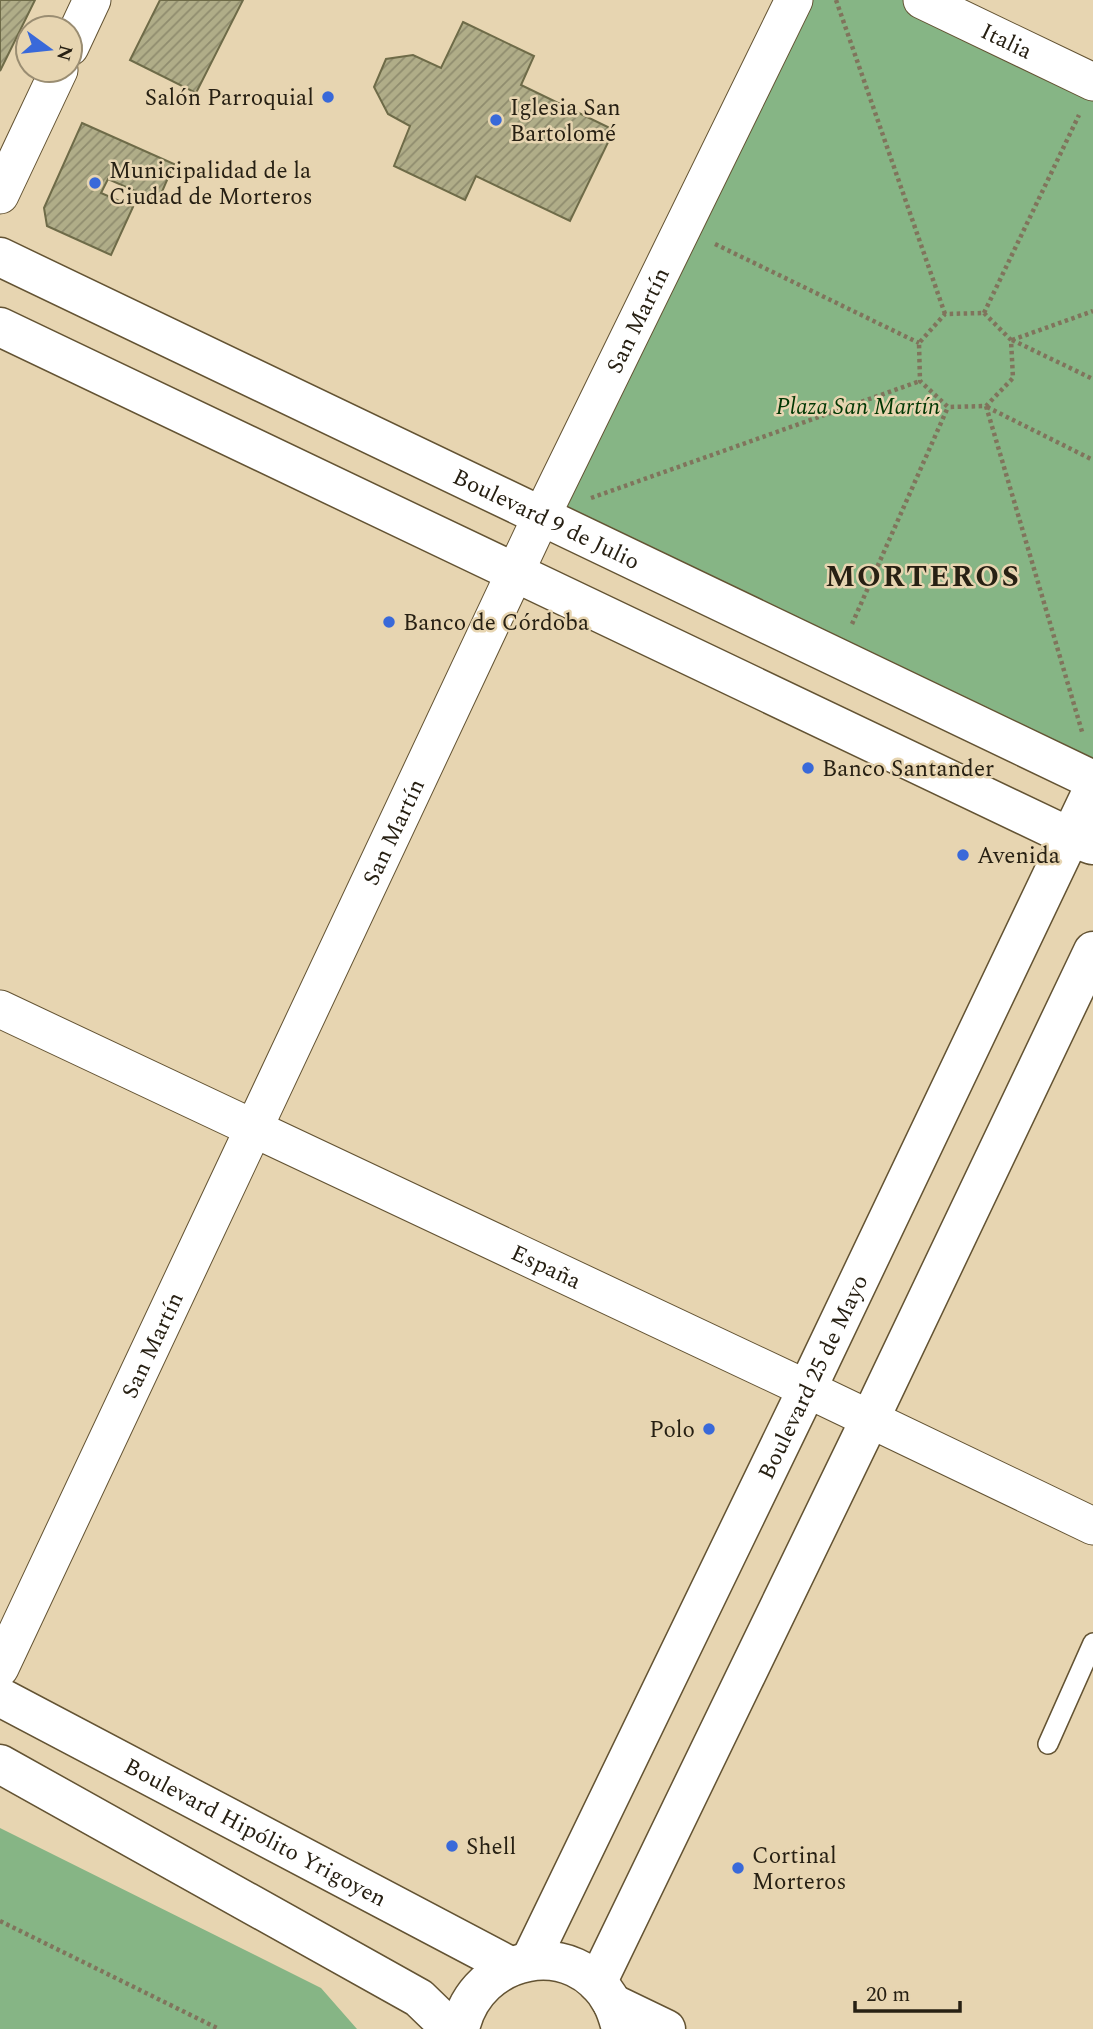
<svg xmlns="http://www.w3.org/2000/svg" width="1093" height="2029" viewBox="0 0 1093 2029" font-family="Spectral,serif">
  <defs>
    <pattern id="building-hatch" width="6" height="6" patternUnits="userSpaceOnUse" patternTransform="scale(1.75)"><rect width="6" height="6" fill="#b0ad88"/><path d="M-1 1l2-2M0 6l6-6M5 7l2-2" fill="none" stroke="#8f8c6e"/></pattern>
  </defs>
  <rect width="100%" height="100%" fill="#e7d5b1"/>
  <!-- green -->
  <path fill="#86b585" d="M794,0H922L1093,82V780L542,515Z
    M0,1828L321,1988L357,2029H0Z"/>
  <!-- building -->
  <path fill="url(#building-hatch)" stroke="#6e6b48" stroke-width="2" d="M0,0H35L0,71Z
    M160,0H243L196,93L130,60Z
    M463,22L534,56L521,85L614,130L570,221L476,176L465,200L394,166L410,126L388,114L374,87L386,59L413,55L441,68Z
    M82,123L174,164L158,201L108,179L101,193L133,207L111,255L47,226L44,208Z"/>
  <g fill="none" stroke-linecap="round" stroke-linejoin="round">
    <defs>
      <path id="lane" d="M1048,1744L1093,1643"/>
      <g id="street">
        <path id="s1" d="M922,0L1093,82"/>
        <path d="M70,47L92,0"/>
        <path d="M0,195L59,70"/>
        <path id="s2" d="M0,1009L807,1389L1093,1526"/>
        <path id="s3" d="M0,1668L542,515L794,0"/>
      </g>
      <g id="secondary">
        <path id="s4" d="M0,257L1093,780"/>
        <path d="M0,327L1070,837L1092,845"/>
        <path id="s5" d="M0,1697L510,1966"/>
        <path d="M0,1764L419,1998L451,2029"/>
        <path id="s6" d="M530,1961L807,1389L1093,789"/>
        <path d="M597,1983L870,1419L1093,951"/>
        <path d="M612,2003L666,2029"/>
        <path d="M460,2029C476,1954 575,1934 612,2003C616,2011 619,2021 621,2029"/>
      </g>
    </defs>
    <!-- lane casing -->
    <use href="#lane" stroke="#635333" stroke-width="22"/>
    <!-- street casing -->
    <use href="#street" stroke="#635333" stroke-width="39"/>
    <!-- secondary casing -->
    <use href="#secondary" stroke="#635333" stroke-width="41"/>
    <!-- path -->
    <path stroke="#80745c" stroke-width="4.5" stroke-dasharray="3.5 3.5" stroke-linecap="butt" d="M836,0L945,314
      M715,244L919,343
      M984,313L1011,340L1013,378L986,406L948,407L920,381L919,343L945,314Z
      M984,313L1079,115
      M1012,340L1093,379
      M1012,340L1093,311
      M986,406L1083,735
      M987,407L1093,460
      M591,498L920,381
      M852,624L948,407
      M0,1921L219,2029"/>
    <!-- lane -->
    <use href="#lane" stroke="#fff" stroke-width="19"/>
    <!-- street -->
    <use href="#street" stroke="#fff" stroke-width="37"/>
    <!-- secondary -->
    <use href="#secondary" stroke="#fff" stroke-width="38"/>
  </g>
  <!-- markers -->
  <g fill="#3969d9" stroke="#e7d5b1" stroke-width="2.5">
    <circle cx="328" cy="97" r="7"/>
    <circle cx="496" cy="120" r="7"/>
    <circle cx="95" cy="183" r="7"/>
    <circle cx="389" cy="622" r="7"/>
    <circle cx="808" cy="768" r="7"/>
    <circle cx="963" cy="855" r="7"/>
    <circle cx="709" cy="1429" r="7"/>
    <circle cx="452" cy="1846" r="7"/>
    <circle cx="738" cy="1868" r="7"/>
  </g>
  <g text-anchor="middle" stroke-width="5" stroke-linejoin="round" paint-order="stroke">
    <!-- street labels -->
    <g font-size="23" fill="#272013" stroke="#e7d5b1">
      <text dy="8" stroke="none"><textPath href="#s1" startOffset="94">Italia</textPath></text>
      <text dy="8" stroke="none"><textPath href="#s3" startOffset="1491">San Martín</textPath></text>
      <text dy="8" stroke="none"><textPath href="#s4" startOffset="606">Boulevard 9 de Julio</textPath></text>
      <text dy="8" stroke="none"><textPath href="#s3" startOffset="924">San Martín</textPath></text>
      <text dy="8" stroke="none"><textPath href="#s2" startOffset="604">España</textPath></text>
      <text dy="8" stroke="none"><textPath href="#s3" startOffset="357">San Martín</textPath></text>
      <text dy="8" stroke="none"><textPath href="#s6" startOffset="649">Boulevard 25 de Mayo</textPath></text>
      <text dy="8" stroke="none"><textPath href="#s5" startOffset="289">Boulevard Hipólito Yrigoyen</textPath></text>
    </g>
    <!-- poi labels -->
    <g font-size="23" fill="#272013" stroke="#e7d5b1" text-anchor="start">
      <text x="314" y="105" text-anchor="end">Salón Parroquial</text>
      <text x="510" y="115">Iglesia San<tspan x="510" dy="26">Bartolomé</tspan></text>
      <text x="109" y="178">Municipalidad de la<tspan x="109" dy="26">Ciudad de Morteros</tspan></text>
      <text x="403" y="630">Banco de Córdoba</text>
      <text x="822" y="776">Banco Santander</text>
      <text x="977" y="863">Avenida</text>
      <text x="695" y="1437" text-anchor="end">Polo</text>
      <text x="466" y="1854">Shell</text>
      <text x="752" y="1863">Cortinal<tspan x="752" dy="26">Morteros</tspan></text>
    </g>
    <!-- park labels -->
    <g font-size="23" font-style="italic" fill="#003704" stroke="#e7d5b1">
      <text x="858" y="414">Plaza San Martín</text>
    </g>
    <!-- district labels -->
    <g font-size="30" font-weight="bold" letter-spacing="2" fill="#272013" stroke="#e7d5b1">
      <text x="923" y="586">MORTEROS</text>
    </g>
  </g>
  <!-- north arrow -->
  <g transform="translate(49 49) rotate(105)"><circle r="33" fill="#e7d5b1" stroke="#9a8d72" stroke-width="2"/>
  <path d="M0-5L12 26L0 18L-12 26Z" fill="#3969d9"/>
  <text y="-10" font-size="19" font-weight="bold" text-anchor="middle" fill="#272013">N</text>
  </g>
  <!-- scale -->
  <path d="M855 2001v10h105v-10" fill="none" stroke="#272013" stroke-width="3.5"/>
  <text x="866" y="2001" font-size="21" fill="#272013" stroke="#e7d5b1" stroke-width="5" paint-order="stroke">20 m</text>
</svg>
